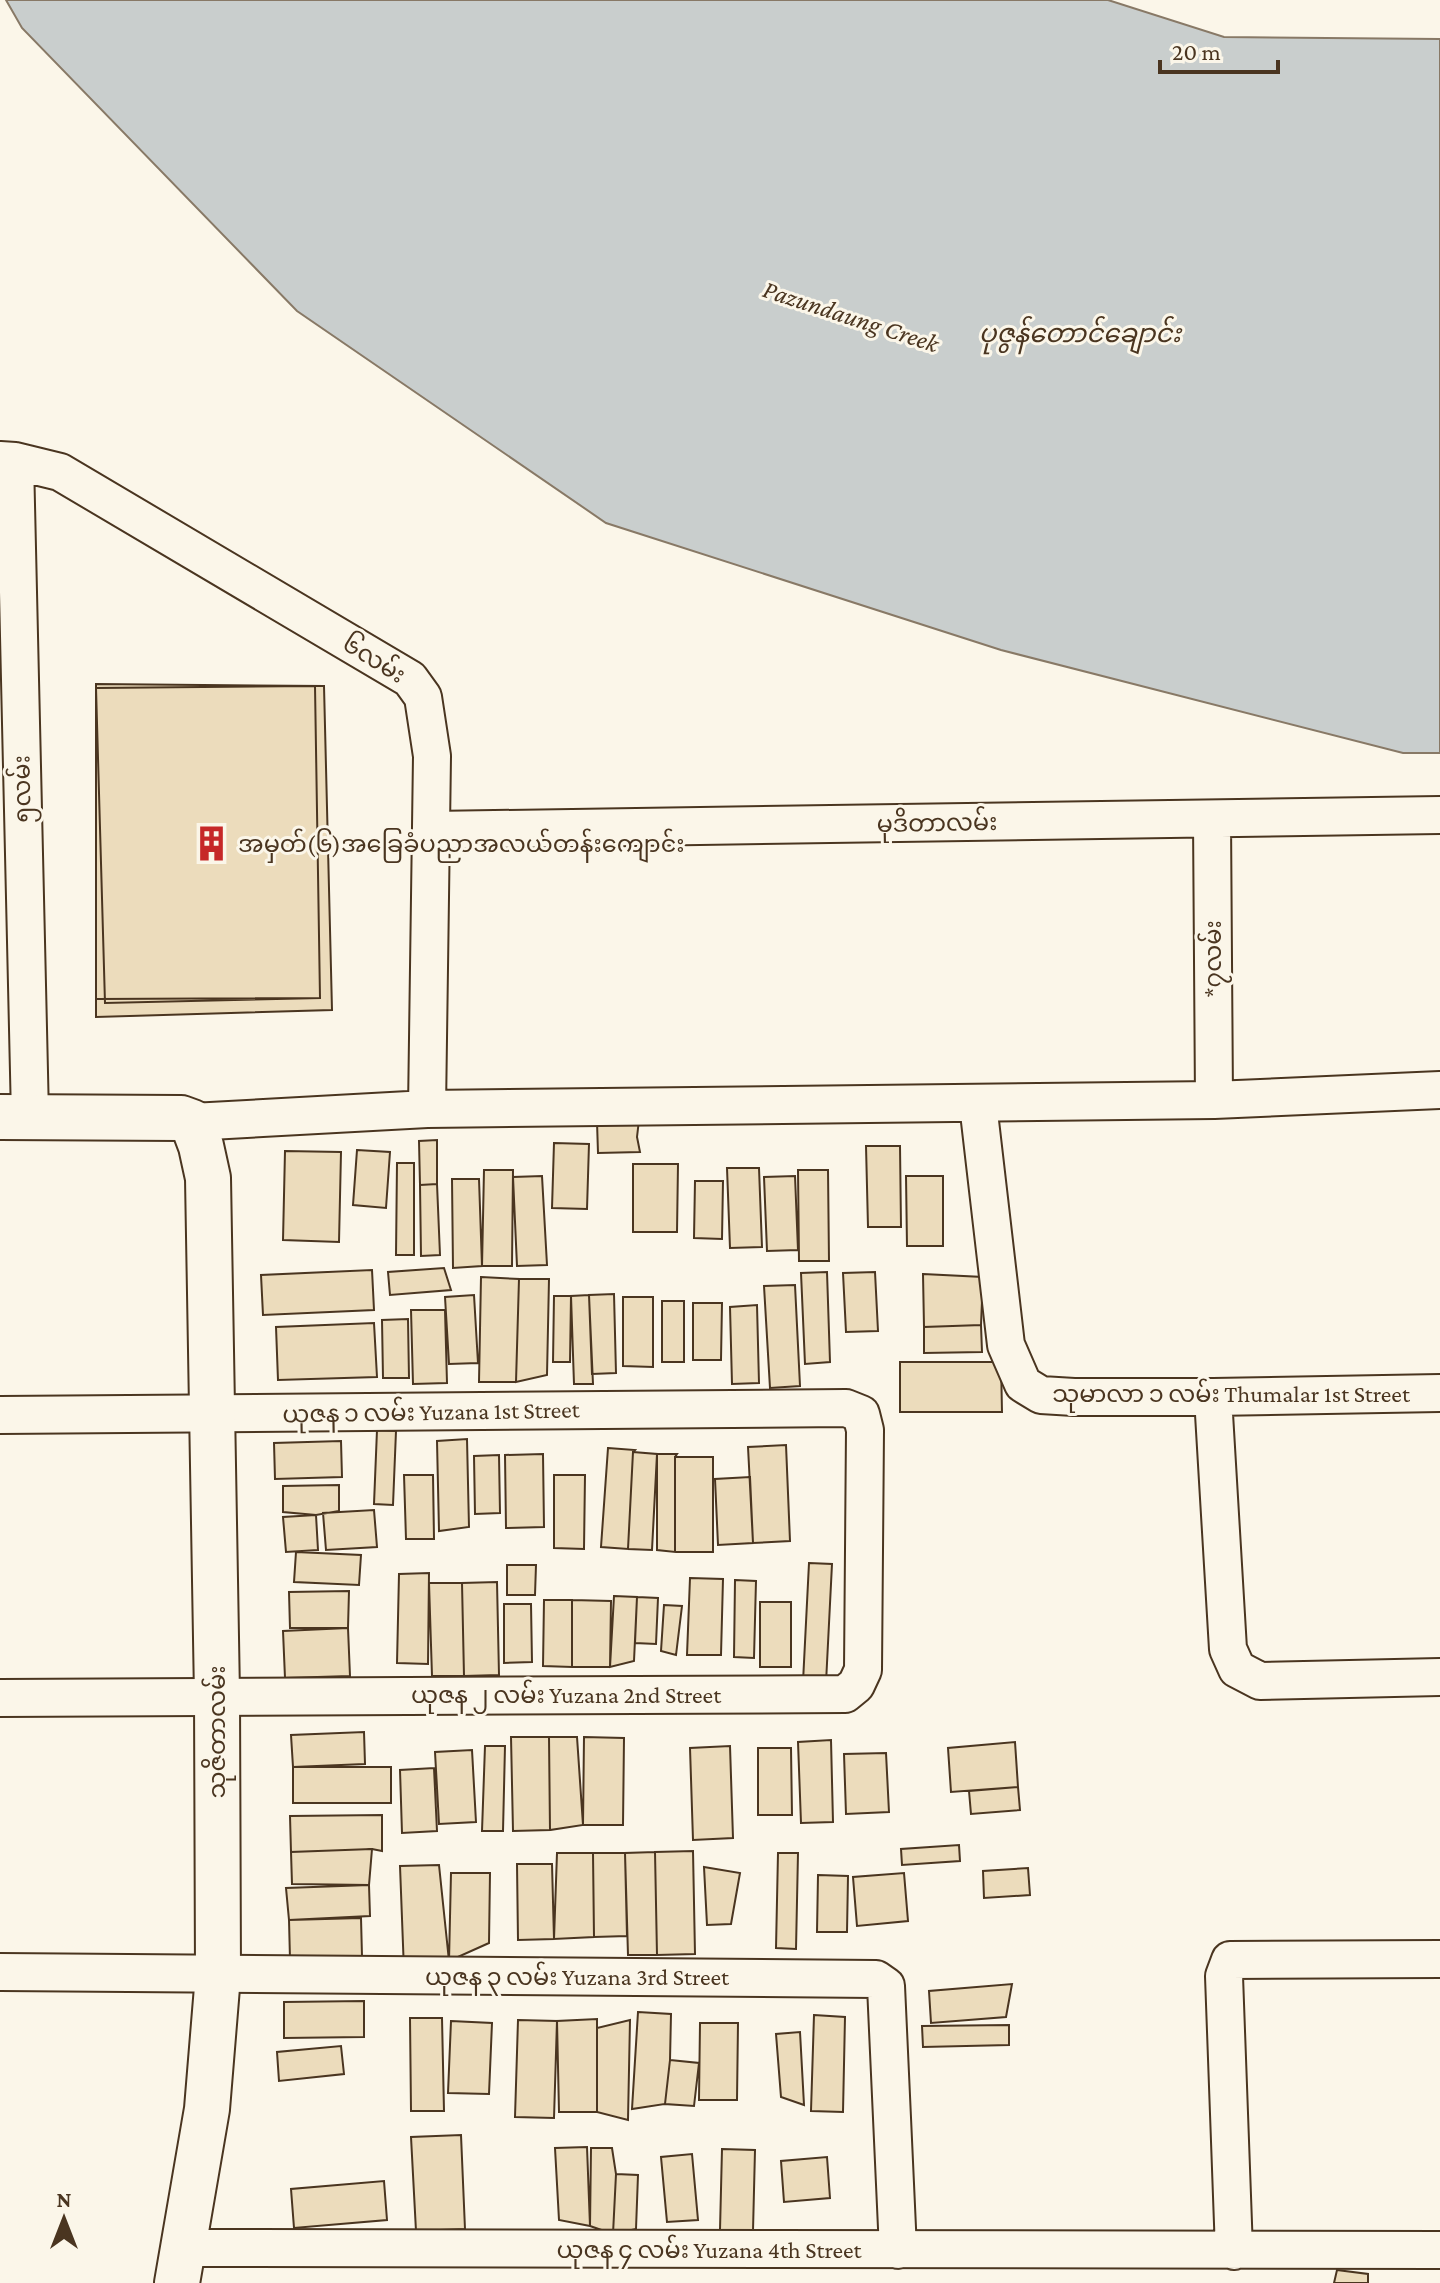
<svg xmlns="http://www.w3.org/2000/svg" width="1440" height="2283" viewBox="0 0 1440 2283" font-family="'Crimson Pro','Noto Sans Myanmar',serif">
  <rect width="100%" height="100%" fill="#fbf6e9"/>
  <!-- water -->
  <path fill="#c9cecd" stroke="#887966" stroke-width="2" d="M6,0H1108L1224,37L1440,39V753H1403L1001,650L606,523L297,311L22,28Z"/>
  <!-- building -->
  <path fill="#ecdcbc" stroke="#4a3520" stroke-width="2" d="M96,684L324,686L332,1010L96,1017Z
    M315,686L320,998L105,1003L96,688Z
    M315,686L320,998L96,999V688Z
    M639,1120L637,1137L640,1152L598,1153L597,1122Z
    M437,1140V1184L420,1185L419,1141Z
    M554,1143L589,1144L587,1209L552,1208Z
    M866,1146H900L901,1227H868Z
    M357,1150L390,1152L386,1208L353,1205Z
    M285,1151L341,1152L339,1242L283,1240Z
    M397,1163H414V1255H396Z
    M633,1164H678L677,1232H633Z
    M727,1168H759L762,1247L730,1248Z
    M484,1170H513L512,1266H482Z
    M798,1170H828L829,1261H799Z
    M542,1176L547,1265L517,1266L513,1177Z
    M795,1176L798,1250L767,1251L764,1177Z
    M906,1176H943V1246H907Z
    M452,1179H479L482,1266L453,1268Z
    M695,1181H723L722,1239L694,1238Z
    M437,1184L440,1255L421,1256L420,1185Z
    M444,1268L451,1290L390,1295L388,1272Z
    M372,1270L374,1310L263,1315L261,1275Z
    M827,1272L830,1362L805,1364L801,1273Z
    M875,1272L878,1331L846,1332L843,1273Z
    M923,1274L983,1277L981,1325L924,1327Z
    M481,1277L519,1279L516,1382H479Z
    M519,1279H549L547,1375L516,1382Z
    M795,1285L800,1386L770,1388L764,1286Z
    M614,1294L616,1373L592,1374L589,1295Z
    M474,1295L478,1363L449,1364L445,1297Z
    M589,1295L593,1384H574L571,1296Z
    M554,1296H571L570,1362H553Z
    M623,1297H653V1367L623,1366Z
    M662,1301H684V1362H662Z
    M693,1303H722L721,1360H693Z
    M757,1305L759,1383L732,1384L730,1307Z
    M411,1310H445L447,1383L413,1384Z
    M408,1319L409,1378H383L382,1320Z
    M374,1323L377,1377L278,1380L276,1327Z
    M981,1325L982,1352L924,1353V1327Z
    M900,1362H1001L1002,1412H900Z
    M377,1430L396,1431L393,1505L374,1504Z
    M467,1439L469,1527L439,1531L437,1441Z
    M341,1441L342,1477L275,1479L274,1443Z
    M786,1445L790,1541L753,1543L748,1447Z
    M608,1448L635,1450L633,1452L628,1549L601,1547Z
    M633,1452L657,1454L652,1550L628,1549Z
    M543,1454L544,1527L506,1528L505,1455Z
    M657,1454H677L675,1457V1552L657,1550Z
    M499,1455L500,1513L475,1514L474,1456Z
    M675,1457H713V1552H675Z
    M404,1475H433L434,1539H406Z
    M554,1475H585L584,1549L554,1548Z
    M750,1477L753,1543L718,1545L715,1479Z
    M339,1485V1511L316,1515L283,1512V1486Z
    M374,1510L377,1547L326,1550L323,1513Z
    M316,1515L318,1550L286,1552L283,1517Z
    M296,1552L361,1555L359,1585L294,1582Z
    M809,1563L832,1564L826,1683L803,1682Z
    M507,1565H536L535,1595H507Z
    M429,1573L428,1664L397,1663L399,1574Z
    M690,1578L723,1579L721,1655H687Z
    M735,1580L756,1581L754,1658L734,1657Z
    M497,1582L499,1675L464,1676L462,1583Z
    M429,1583H462L464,1676H432Z
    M349,1591L348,1628H290L289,1592Z
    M614,1596L637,1597L634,1661L610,1667Z
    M637,1597L658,1598L656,1644L635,1643Z
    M544,1600H572V1667L543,1666Z
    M572,1600L611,1601L610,1667H572Z
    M760,1602H791V1667H760Z
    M504,1604H531L532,1662L504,1663Z
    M664,1605L682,1606L676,1655L661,1651Z
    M348,1628L350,1676L285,1678L283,1631Z
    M364,1732L365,1764L293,1767L291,1735Z
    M511,1737H549L550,1830L513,1831Z
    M549,1737H577L583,1825L550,1830Z
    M584,1737L624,1738L623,1825H583Z
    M831,1740L833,1822L801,1823L798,1742Z
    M1015,1742L1018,1787L951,1792L948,1748Z
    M485,1746H505L503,1831H482Z
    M730,1746L733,1838L693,1840L690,1748Z
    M758,1748H791L792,1815H758Z
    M472,1750L476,1822L439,1824L435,1752Z
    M886,1753L889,1812L846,1814L844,1754Z
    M293,1767H391V1803H293Z
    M434,1768L437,1831L402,1833L400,1770Z
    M1018,1787L1020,1810L971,1814L969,1791Z
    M382,1815V1851L372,1849L291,1852L290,1816Z
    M959,1845L960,1861L902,1865L901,1849Z
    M372,1849L369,1885L292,1884L291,1852Z
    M693,1851L695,1954L657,1955L655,1852Z
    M655,1852L657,1955H628L625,1853Z
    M557,1853H593L594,1937L554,1939Z
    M593,1853H625L627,1936L594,1937Z
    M778,1853H798L796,1949L776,1948Z
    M517,1864H552L554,1939L518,1940Z
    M439,1865L449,1961L404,1971L400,1866Z
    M704,1867L740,1873L731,1924L707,1925Z
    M1028,1868L1030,1895L984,1898L983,1871Z
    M451,1873H490L489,1943L449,1961Z
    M904,1873L908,1921L857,1926L853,1877Z
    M818,1875L848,1876L847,1932H817Z
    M369,1885L370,1916L289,1920L286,1888Z
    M361,1918L362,1956L290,1959L289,1920Z
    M1012,1984L1006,2017L931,2023L929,1991Z
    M364,2001V2037L284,2038V2002Z
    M638,2012L671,2014L670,2060L665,2104L632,2109Z
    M814,2015L845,2017L843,2112L811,2111Z
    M410,2018H442L444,2111H411Z
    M597,2019V2112H559L557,2021Z
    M518,2020L557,2021L554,2118L515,2117Z
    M630,2020L628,2120L597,2112V2028Z
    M451,2021L492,2023L489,2094L448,2093Z
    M700,2023H738L737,2100H699Z
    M1009,2025V2045L923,2047L922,2026Z
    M800,2032L804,2105L781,2097L776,2034Z
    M341,2046L344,2074L279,2081L277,2052Z
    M670,2060L699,2063L694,2106L665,2104Z
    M461,2135L465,2229L416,2231L411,2137Z
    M587,2147L590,2226L559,2220L555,2148Z
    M591,2148H612L616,2174L613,2234L590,2226Z
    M722,2149L755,2150L753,2231L720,2230Z
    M692,2154L698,2220L667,2222L661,2157Z
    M827,2157L830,2198L784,2202L781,2161Z
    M616,2174L638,2175L636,2229L613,2234Z
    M384,2181L387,2220L294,2228L291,2189Z
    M1337,2270L1368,2274V2283H1334Z"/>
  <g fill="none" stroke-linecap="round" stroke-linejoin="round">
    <defs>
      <path id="minor" d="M0,460L15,461L60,472L410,679L423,697L432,756L427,1109
        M15,461L30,1116
        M1212,819L1214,1100
        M433,830L1440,815
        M978,1104L1006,1345L1023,1384L1041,1395L1074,1397H1213L1440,1393
        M192,1122L427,1109L1214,1100L1440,1090
        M1213,1397L1228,1649L1237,1669L1260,1681L1440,1677
        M0,1415L846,1408L861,1414L865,1430L863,1670L856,1685L845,1694L0,1698
        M0,1972L876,1979L886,1986L898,2250
        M185,2248L1440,2250
        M1234,2251L1224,1976L1230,1960L1440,1959"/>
      <path id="secondary" d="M0,1117L181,1118L192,1122L201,1146L208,1178L217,1695L218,1975L207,2109L177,2283"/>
    </defs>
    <!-- minor casing -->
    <use href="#minor" stroke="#4a3520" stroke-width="40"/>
    <!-- secondary casing -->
    <use href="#secondary" stroke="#4a3520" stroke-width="48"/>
    <!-- minor -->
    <use href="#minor" stroke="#fbf6e9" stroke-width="36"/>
    <!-- secondary -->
    <use href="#secondary" stroke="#fbf6e9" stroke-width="44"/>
  </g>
  <!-- icons -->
  <defs>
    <symbol id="building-bare" viewBox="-9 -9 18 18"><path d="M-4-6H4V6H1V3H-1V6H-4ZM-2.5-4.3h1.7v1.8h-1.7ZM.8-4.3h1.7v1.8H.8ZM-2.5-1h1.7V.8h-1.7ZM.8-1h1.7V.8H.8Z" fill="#c62828" stroke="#fbf6e9" stroke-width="2.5" paint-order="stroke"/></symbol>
  </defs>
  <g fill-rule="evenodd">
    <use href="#building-bare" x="186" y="818" width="51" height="51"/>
  </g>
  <g text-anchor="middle" stroke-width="6" stroke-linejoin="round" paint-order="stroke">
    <!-- street labels -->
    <g font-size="24" fill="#4a3520" stroke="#fbf6e9">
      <text transform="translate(374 659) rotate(32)" y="8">၆လမ်း</text>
      <text transform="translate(22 789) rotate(-91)" y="8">၅လမ်း</text>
      <text transform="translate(937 823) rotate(-1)" y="8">မုဒိတာလမ်း</text>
      <text transform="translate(1213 959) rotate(-90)" y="8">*၇လမ်း</text>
      <text x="1231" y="1402">သုမာလာ ၁ လမ်း Thumalar 1st Street</text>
      <text transform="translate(431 1412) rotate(-1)" y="8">ယုဇန ၁ လမ်း Yuzana 1st Street</text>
      <text x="566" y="1703">ယုဇန ၂ လမ်း Yuzana 2nd Street</text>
      <text transform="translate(217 1732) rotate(-90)" y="8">သုဇိတာလမ်း</text>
      <text x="577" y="1985">ယုဇန ၃ လမ်း Yuzana 3rd Street</text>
      <text x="709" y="2258">ယုဇန ၄ လမ်း Yuzana 4th Street</text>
    </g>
    <!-- poi labels -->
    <g font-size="24" fill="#4a3520" stroke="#fbf6e9" text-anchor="start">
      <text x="238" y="852">အမှတ်(၆)အခြေခံပညာအလယ်တန်းကျောင်း</text>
    </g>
    <!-- water labels -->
    <g font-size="26" font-style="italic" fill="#4a3520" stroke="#fbf6e9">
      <text transform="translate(851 316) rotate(18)" y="9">Pazundaung Creek</text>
      <text x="1080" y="342">ပုဇွန်တောင်ချောင်း</text>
    </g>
  </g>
  <!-- north arrow -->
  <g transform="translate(64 2219)" stroke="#fbf6e9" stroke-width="6" paint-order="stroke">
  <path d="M0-6L14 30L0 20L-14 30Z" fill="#4a3520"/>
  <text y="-12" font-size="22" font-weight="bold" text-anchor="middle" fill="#4a3520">N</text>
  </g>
  <!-- scale -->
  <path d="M1160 60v12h118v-12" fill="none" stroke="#4a3520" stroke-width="4"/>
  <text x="1172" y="60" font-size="24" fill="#4a3520" stroke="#fbf6e9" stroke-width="6" paint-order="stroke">20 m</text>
</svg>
